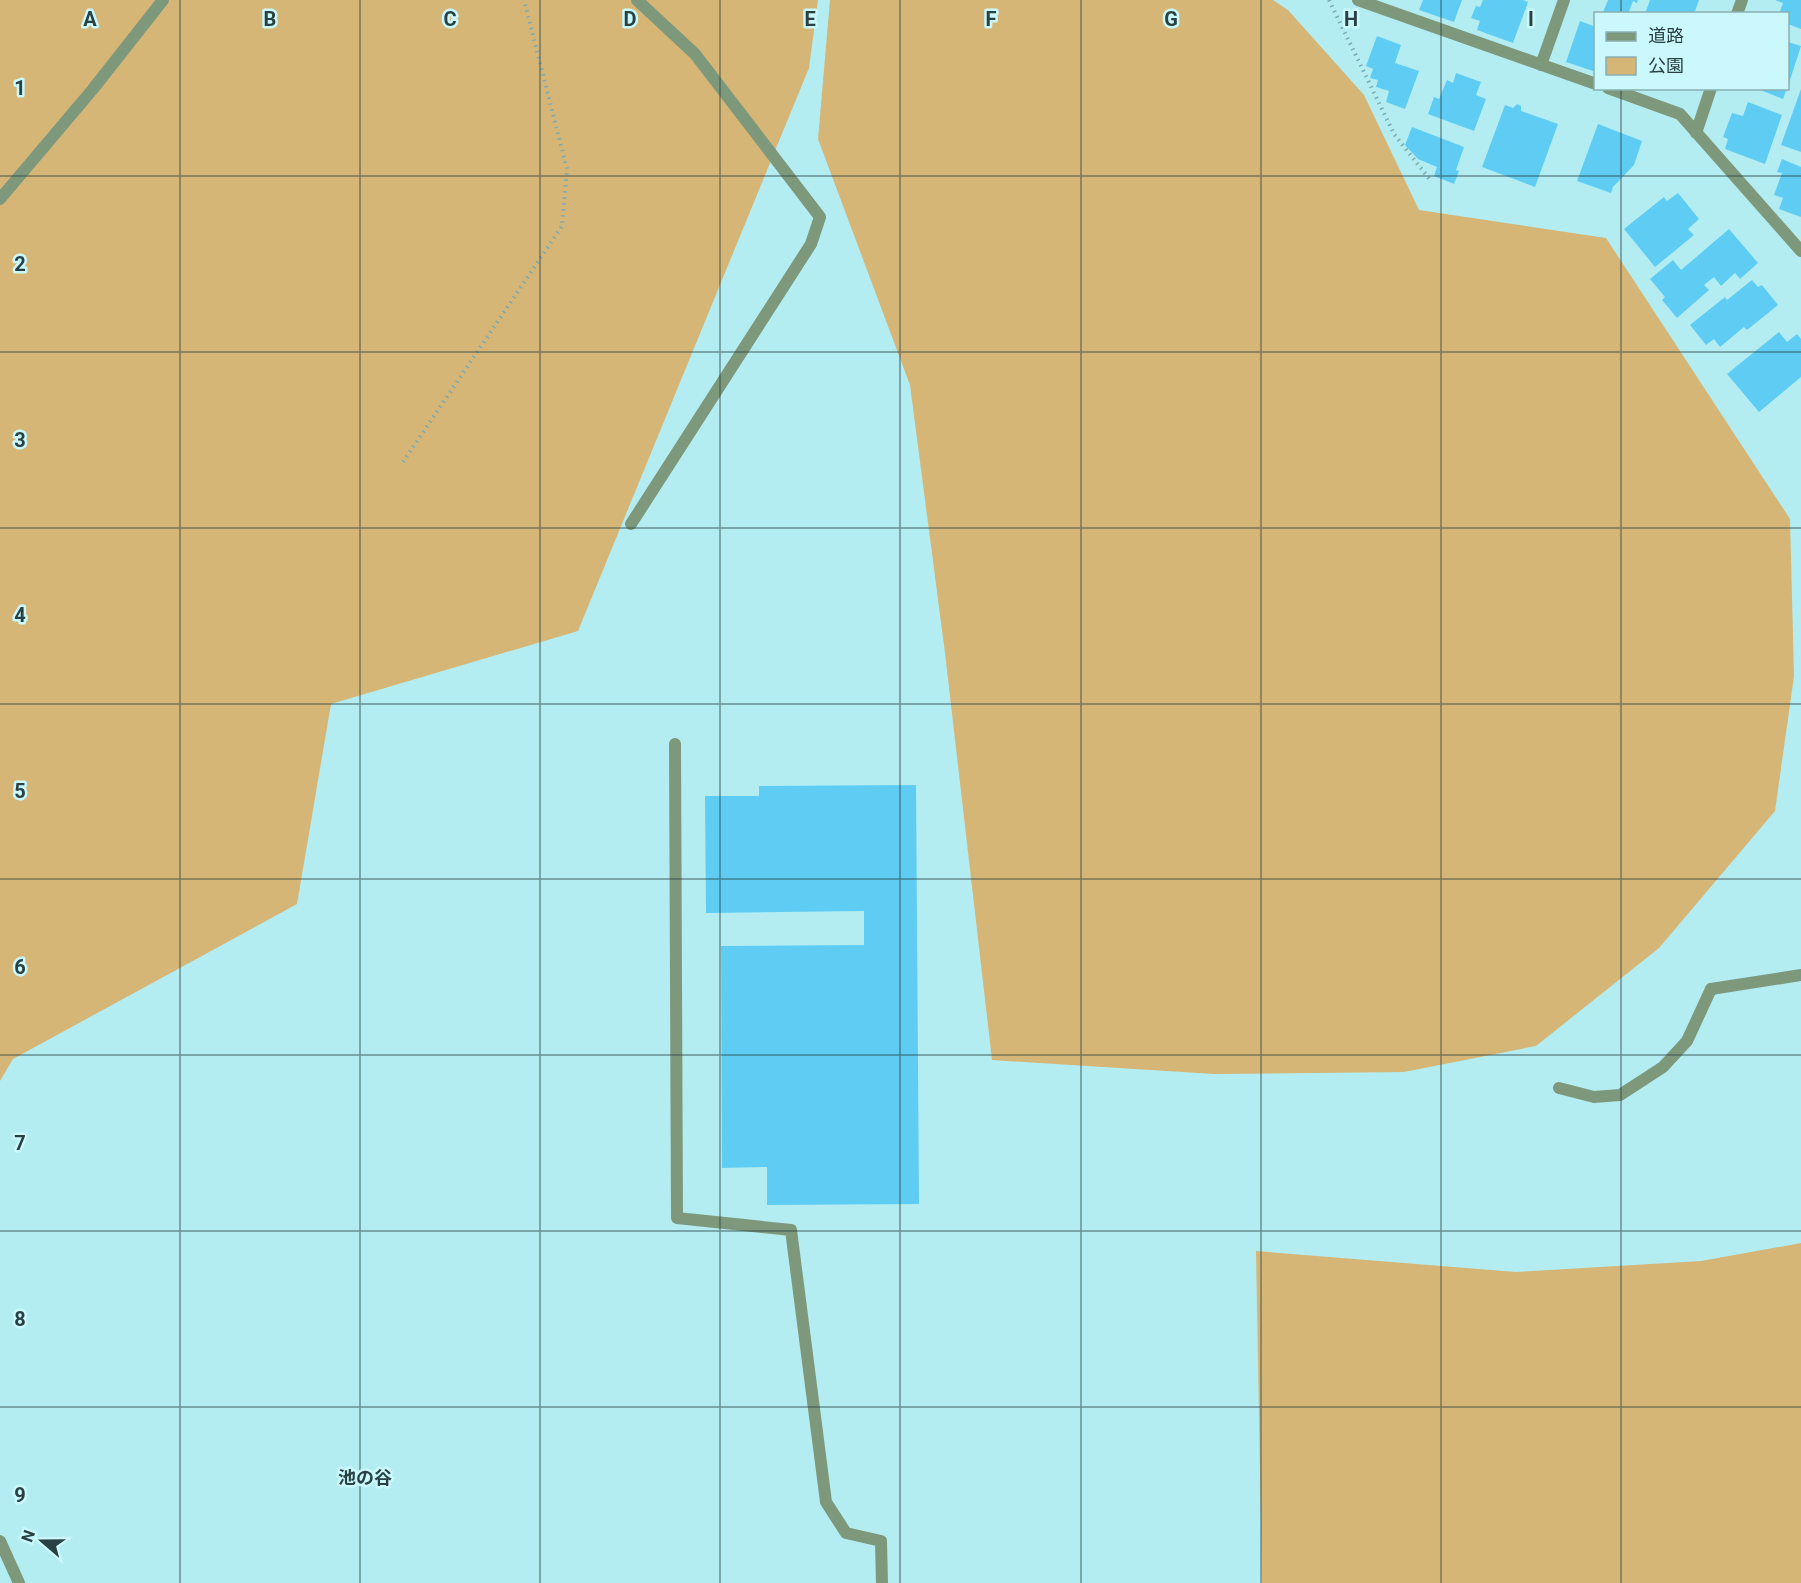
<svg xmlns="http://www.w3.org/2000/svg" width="1801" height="1583" viewBox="0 0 1801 1583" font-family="Roboto,'Noto Sans JP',sans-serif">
  <rect width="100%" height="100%" fill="#b3edf2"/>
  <!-- green -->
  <path fill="#d6b677" d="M0,0H818L809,68L578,631L331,704L297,904L13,1059L0,1081Z
    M830,0H1273L1288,10L1364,95L1419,210L1606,238L1790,519L1794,676L1775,811L1659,948L1536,1046L1404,1072L1214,1074L992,1060L945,653L910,385L818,139Z
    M1801,1243V1583H1262L1256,1251L1516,1272L1701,1261Z"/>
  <!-- building -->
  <path fill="#5fcdf3" d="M1423,0H1462L1454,22L1419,10Z
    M1483,0H1523L1528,2L1513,43L1477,30L1480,21L1471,18L1476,6L1480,7Z
    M1608,0H1638L1637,3L1633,1L1628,14H1608L1603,12Z
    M1650,0H1699L1694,14H1645Z
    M1775,0H1801V29L1788,24V14H1779L1783,3Z
    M1580,21L1596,27V72L1566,62Z
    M1377,36L1401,45L1395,63L1419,71L1405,109L1386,102L1389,91L1376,87L1378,80L1370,78L1373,69L1366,66Z
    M1788,42L1801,46L1788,86Z
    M1456,73L1481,82L1476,95L1486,99L1474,131L1428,114L1434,97L1439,99L1447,80L1453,83Z
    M1755,88H1787L1783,99Z
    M1801,89V152L1781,145Z
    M1748,102L1782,115L1765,164L1725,149L1728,139L1723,137L1732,113L1743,116Z
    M1517,104L1521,106V111L1558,124L1535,187L1482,167L1505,105L1513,108Z
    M1598,124L1642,141L1634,165L1613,187L1611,193L1577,181Z
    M1412,127L1464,147L1456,170L1459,171L1454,184L1434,176L1437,167L1418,159L1405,145Z
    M1782,159L1801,167V217L1779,209L1783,198L1774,195L1782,173L1777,172Z
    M1678,193L1699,219L1688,229L1694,235L1655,267L1624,229L1664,197L1667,201Z
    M1729,229L1758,263L1740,279L1735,273L1721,286L1714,277L1704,285L1709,290L1677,318L1662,300L1665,297L1650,279L1673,260L1681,270Z
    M1752,280L1758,287L1762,285L1778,305L1747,330L1744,327L1720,347L1714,339L1706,345L1690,325L1725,297L1727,300Z
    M1779,332L1787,342L1797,334L1801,339V377L1759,412L1727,374Z
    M916,785L919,1204L767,1205V1167L722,1168L721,946L864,945V911L706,913L705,796H759V786Z"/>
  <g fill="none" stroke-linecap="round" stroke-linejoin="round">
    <!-- path -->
    <path stroke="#7eabaf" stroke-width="4" stroke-dasharray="1.5 4.5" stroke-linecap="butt" d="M1329,0L1394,134L1431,181
      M403,462L562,226L567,169L524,0"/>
    <!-- service -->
    <path stroke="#7e987c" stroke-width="12" d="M0,199L93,89L163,0
      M631,524L811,244L820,217L695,54L637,0
      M675,744L677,1218L791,1230L826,1502L846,1533L881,1541L882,1583
      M1559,1088L1594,1097L1620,1095L1663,1067L1687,1041L1711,989
      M0,1541L19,1583"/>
    <!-- minor -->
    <path stroke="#7e987c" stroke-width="12" d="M1358,0L1596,84
      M1737,14L1742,0
      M1541,65L1564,0
      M1608,88L1680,114L1801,251
      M1696,133L1711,88
      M1711,989L1801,975"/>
  </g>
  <!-- grid -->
  <path fill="none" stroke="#294143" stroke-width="1.5" stroke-opacity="0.55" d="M180,0V1583M360,0V1583M540,0V1583M720,0V1583M900,0V1583M1081,0V1583M1261,0V1583M1441,0V1583M1621,0V14M1621,88V1583M0,176H1801M0,352H1801M0,528H1801M0,704H1801M0,879H1801M0,1055H1801M0,1231H1801M0,1407H1801"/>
  <g text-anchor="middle" stroke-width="5" stroke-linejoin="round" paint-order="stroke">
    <!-- neighbourhood labels -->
    <g font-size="18" font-weight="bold" fill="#294143" stroke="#caf8fc">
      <text x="365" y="1484">池の谷</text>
    </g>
  </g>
  <g font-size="20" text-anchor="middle" font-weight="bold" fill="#294143" stroke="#caf8fc" stroke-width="5" stroke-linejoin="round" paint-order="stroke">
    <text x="90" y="26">A</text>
    <text x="270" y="26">B</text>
    <text x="450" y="26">C</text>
    <text x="630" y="26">D</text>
    <text x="810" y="26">E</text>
    <text x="991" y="26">F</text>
    <text x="1171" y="26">G</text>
    <text x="1351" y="26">H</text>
    <text x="1531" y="26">I</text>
    <text x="20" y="95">1</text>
    <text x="20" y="271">2</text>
    <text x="20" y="447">3</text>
    <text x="20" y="622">4</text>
    <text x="20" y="798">5</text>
    <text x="20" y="974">6</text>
    <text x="20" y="1150">7</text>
    <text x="20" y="1326">8</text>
    <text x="20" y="1502">9</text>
  </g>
  <!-- legend -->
  <rect x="1594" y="12" width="195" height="78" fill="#caf8fc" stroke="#8aafb2" stroke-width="1.5"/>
  <rect x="1606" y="32" width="30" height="9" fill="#7e987c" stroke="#8aafb2" stroke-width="1.5"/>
  <text x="1648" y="42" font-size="18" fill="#294143">道路</text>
  <rect x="1606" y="57" width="30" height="18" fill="#d6b677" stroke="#8aafb2" stroke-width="1.5"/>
  <text x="1648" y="72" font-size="18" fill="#294143">公園</text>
  <!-- north arrow -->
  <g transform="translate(42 1541) rotate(290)" stroke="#caf8fc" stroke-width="4.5" paint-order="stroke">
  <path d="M0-4.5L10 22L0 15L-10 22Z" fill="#294143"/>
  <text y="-9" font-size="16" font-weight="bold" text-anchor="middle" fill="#294143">N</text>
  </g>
</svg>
